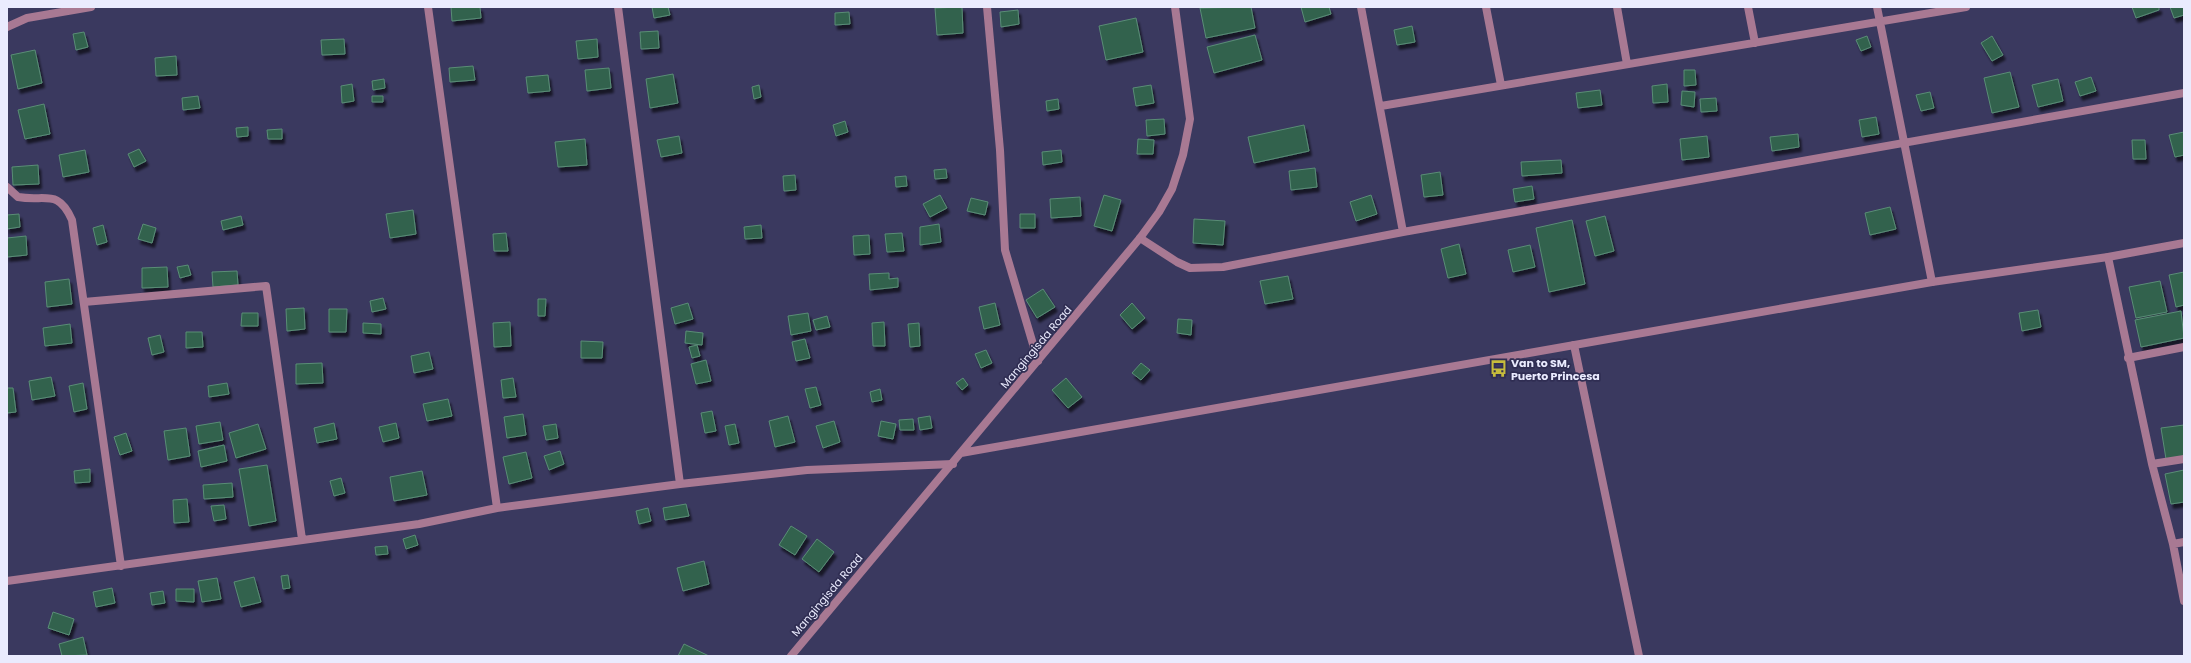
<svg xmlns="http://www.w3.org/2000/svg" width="2191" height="663" viewBox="0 0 2191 663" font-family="Poppins,sans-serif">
  <defs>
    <filter id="shadow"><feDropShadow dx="2.5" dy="4.5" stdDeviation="1" flood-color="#0009"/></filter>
  </defs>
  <rect width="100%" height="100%" fill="#3a395f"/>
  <!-- building -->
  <path fill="#30624d" stroke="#5a8d76" filter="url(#shadow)" d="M451,7H480L481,18L452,21Z
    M652,7H668L670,15L654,18Z
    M962,7L963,33L937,35L935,8Z
    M1251,7L1255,28L1206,38L1200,8Z
    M1301,7H1329L1331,14L1305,22Z
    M2132,7H2159V10L2136,18Z
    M2170,7H2184V15L2174,18Z
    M1018,10L1019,24L1001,27L1000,12Z
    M849,12L850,24L835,25V13Z
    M1136,18L1143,52L1106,60L1099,26Z
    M1412,26L1415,42L1397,45L1394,30Z
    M658,31L659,48L641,49L640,32Z
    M84,32L88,47L76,50L73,34Z
    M1255,35L1262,60L1214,73L1207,47Z
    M1867,36L1871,47L1861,51L1856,40Z
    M1992,36L2003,55L1992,61L1981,43Z
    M344,39L345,54L322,55L321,40Z
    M597,39L598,57L578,59L576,41Z
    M35,50L42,83L18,89L11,55Z
    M176,56L177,75L156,76L155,58Z
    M473,66L475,80L450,82L449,68Z
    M609,68L611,88L587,91L585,70Z
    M1684,70H1695L1696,85L1684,86Z
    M2010,72L2019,107L1992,113L1984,78Z
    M673,74L678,103L650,108L646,79Z
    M548,75L550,91L528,93L526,77Z
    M2091,77L2096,91L2080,96L2075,82Z
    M384,79L385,88L373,90L372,81Z
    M2058,79L2063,101L2038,107L2032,85Z
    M352,84L354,101L342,103L341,86Z
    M1667,84L1668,102L1653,103L1652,86Z
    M759,85L761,97L754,99L752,87Z
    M1151,85L1154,103L1136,106L1133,88Z
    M1600,90L1602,105L1578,108L1576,93Z
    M1682,91L1695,92L1694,107L1681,105Z
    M1930,92L1934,108L1921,111L1916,95Z
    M198,96L200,108L183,110L182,98Z
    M372,96H383V102H372Z
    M1716,98L1717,111L1701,112L1700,99Z
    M1058,99L1059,109L1047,111L1046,101Z
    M44,104L50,134L25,139L18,110Z
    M1876,117L1879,134L1862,137L1859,120Z
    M1164,119L1165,134L1147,136L1146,120Z
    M845,121L848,132L836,136L833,125Z
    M1304,125L1309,151L1254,163L1248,137Z
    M248,127V136L237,137L236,128Z
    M282,129V139H268L267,130Z
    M2184,132V155L2175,157L2169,135Z
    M1798,134L1799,147L1772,151L1770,137Z
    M679,136L682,153L661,157L657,140Z
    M1707,136L1709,157L1682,160L1680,139Z
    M585,139L587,165L558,167L555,142Z
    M1138,139L1154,140L1153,154H1137Z
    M2132,140H2145L2146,159H2133Z
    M139,149L146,161L134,167L128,154Z
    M85,150L89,172L63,177L59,155Z
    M1061,150L1062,162L1043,165L1042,152Z
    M1561,160L1562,173L1522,176L1521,162Z
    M38,165L39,184L13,185L12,167Z
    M1315,168L1317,187L1291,190L1289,171Z
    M946,169L947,178L935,179L934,170Z
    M1440,172L1443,195L1424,197L1421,175Z
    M795,175L796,190L784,191L783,176Z
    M906,176L907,186L896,187L895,177Z
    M1532,186L1534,199L1515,202L1513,189Z
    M940,195L947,208L930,217L923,204Z
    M1104,195L1121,200L1112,231L1094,226Z
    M1371,195L1377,214L1356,221L1350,202Z
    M1080,197L1081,216L1051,218L1050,199Z
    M971,198L988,202L985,215L967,211Z
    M1890,207L1896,229L1870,235L1865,213Z
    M413,210L416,234L390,238L386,214Z
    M19,214L20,227L7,229V215Z
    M1020,214H1035V228H1020Z
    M241,216L243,225L223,230L221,221Z
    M1605,216L1614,251L1595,256L1586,221Z
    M1194,219L1225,221L1223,245L1193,243Z
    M1572,220L1585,284L1549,292L1536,228Z
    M143,224L156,228L152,243L138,239Z
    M939,224L941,242L920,245V227Z
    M103,225L107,242L97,245L93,228Z
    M761,225L762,238L745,239L744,227Z
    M506,233L508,251H494L493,234Z
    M902,233L904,251L887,252L885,234Z
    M869,235L870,254L854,255L853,236Z
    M26,236L27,255L7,257V238Z
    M1459,244L1466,274L1448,278L1441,249Z
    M1530,245L1535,267L1513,272L1508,250Z
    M188,265L191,275L180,278L177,267Z
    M167,267L168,287L142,288V268Z
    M237,271L238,285L213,287L212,272Z
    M2184,272V305L2176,307L2169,275Z
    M889,273V279L898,278V287L870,290L869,274Z
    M1288,276L1293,299L1265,304L1260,281Z
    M69,279L72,304L47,307L45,282Z
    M2160,281L2167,312L2136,318L2129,287Z
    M1043,289L1055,307L1037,318L1026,300Z
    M383,298L386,309L372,312L370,301Z
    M538,299H546L545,316H538Z
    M688,303L693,319L675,324L671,308Z
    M995,303L1000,325L984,329L979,307Z
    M1132,303L1145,318L1132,329L1120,315Z
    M304,308L305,329L287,331L286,309Z
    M329,309H347L346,332H329Z
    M2038,310L2041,327L2022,331L2019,313Z
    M2181,311L2184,338L2141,347L2135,320Z
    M242,313H258V326H241Z
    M808,313L811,331L791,335L788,316Z
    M827,316L830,327L816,330L813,320Z
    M1178,319L1192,320L1191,335L1177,333Z
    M510,322L511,346L494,347L493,323Z
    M884,322L885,346H873L872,323Z
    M363,323L381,324V334L363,333Z
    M919,323L920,346L910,347L908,324Z
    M70,324L72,343L45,346L43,328Z
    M686,331L703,333L702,345L685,343Z
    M186,332H202L203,347L186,348Z
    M160,335L164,352L152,355L148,338Z
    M805,339L810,358L796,361L792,342Z
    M581,341L603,342L602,358H581Z
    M697,345L700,356L692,358L689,347Z
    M986,350L992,363L981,368L975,354Z
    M429,352L433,369L414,373L411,356Z
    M706,360L711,381L696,384L691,364Z
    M322,363L323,383L296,384V364Z
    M1141,363L1150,370L1141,380L1132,373Z
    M51,377L55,396L32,400L29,381Z
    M513,378L516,397L503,398L501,380Z
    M963,378L968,385L962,390L956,383Z
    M1066,378L1082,397L1068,408L1052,390Z
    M83,383L87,409L74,412L69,386Z
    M227,383L229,394L209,397L208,386Z
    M816,387L821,405L810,408L805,389Z
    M7,388H13L16,412L7,413Z
    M880,389L882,400L872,402L870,392Z
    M448,399L452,416L427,421L423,404Z
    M712,411L716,431L705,433L701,413Z
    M523,414L526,435L507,438L504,417Z
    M788,416L795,442L775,447L769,421Z
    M930,416L932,428L920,430L918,418Z
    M913,419L914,430H900L899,420Z
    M834,421L840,442L823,448L816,426Z
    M881,421L896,424L893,439L878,436Z
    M220,422L223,440L199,444L196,426Z
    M334,423L337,439L317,443L314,428Z
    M396,423L399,438L383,442L379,427Z
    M258,424L266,449L236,458L229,433Z
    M556,424L558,438L546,440L543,426Z
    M735,424L739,443L729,445L725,426Z
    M2184,425V456L2166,459L2161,428Z
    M186,428L190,456L168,460L164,431Z
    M126,433L132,451L120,455L114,437Z
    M224,445L227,461L201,467L198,451Z
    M560,451L564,464L549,470L544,456Z
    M526,452L532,478L509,484L503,457Z
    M267,465L276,521L249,526L239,469Z
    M90,469V482L75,483L74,471Z
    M2184,470V502L2171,504L2165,474Z
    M422,471L427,495L394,501L390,477Z
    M341,478L345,493L334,496L330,481Z
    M232,483L233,497L204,499L203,485Z
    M187,499L189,522L174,523L173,500Z
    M686,504L689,516L665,520L663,508Z
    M224,505L226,519L214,521L211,506Z
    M648,508L651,521L639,524L636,511Z
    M791,526L807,536L795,555L779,545Z
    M415,535L418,545L406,549L403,539Z
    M817,539L834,552L819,572L802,559Z
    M387,546L388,554L376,555L375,547Z
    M704,561L709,584L683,591L677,568Z
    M288,575L290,588L283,589L281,576Z
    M254,577L261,602L241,607L234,582Z
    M217,578L221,599L202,602L198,581Z
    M112,588L115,603L96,607L93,592Z
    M176,589H194V602L176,601Z
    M163,591L165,603L152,605L150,593Z
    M53,612L74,619L69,635L48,628Z
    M83,637L87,655L62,656L59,644Z
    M684,644L709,656H678Z"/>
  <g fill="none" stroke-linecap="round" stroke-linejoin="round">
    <!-- minor -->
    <path stroke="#a87993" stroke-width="8" d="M428,7L497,508
      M618,7L680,484
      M987,7L1000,150L1005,250L1038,361
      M1361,7L1403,232
      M1486,7L1501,85
      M1617,7L1627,64
      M1748,7L1755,43
      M1877,7L1932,282
      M7,27L27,18L91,7
      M1381,106L1966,7
      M7,187L18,197C45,202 58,188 72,220L121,566
      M1140,238L1177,262L1190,268L1223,267L1403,232L2184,93
      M2108,257L2152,464L2173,544L2184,601
      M84,302L266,286L302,539
      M1574,345L1639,656
      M2128,358L2184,347
      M2152,464L2184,459
      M2173,544L2184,542
      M7,581L419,524L497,508L680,484L807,470L953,464"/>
    <!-- tertiary -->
    <path stroke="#a87993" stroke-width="8" d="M961,453L1932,282L2108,257L2184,243
      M791,656L1140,238L1159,212L1172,189L1183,155L1190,119L1175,7"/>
  </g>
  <!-- icons -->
  <defs>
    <symbol id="bus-bare" viewBox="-9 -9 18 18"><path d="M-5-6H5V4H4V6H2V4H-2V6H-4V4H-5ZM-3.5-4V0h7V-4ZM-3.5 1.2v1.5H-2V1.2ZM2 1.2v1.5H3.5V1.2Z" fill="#c6bc3c" stroke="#302e53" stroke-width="2.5" paint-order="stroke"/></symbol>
  </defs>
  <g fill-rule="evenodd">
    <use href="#bus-bare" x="1486" y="356" width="25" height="25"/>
  </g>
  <g text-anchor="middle" stroke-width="3.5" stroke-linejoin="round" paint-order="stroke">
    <!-- street labels -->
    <g font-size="11" fill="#eaebfe" stroke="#302e53">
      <text transform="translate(1036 347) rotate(-50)" y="4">Mangingisda Road</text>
      <text transform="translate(827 595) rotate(-50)" y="4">Mangingisda Road</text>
    </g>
    <!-- poi labels -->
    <g font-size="11" font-weight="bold" fill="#eaebfe" stroke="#302e53" text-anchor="start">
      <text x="1511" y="367">Van to SM,<tspan x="1511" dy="13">Puerto Princesa</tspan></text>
    </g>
  </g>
  <!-- border -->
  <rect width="2191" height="663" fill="none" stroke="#eaebfe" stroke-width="16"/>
</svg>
